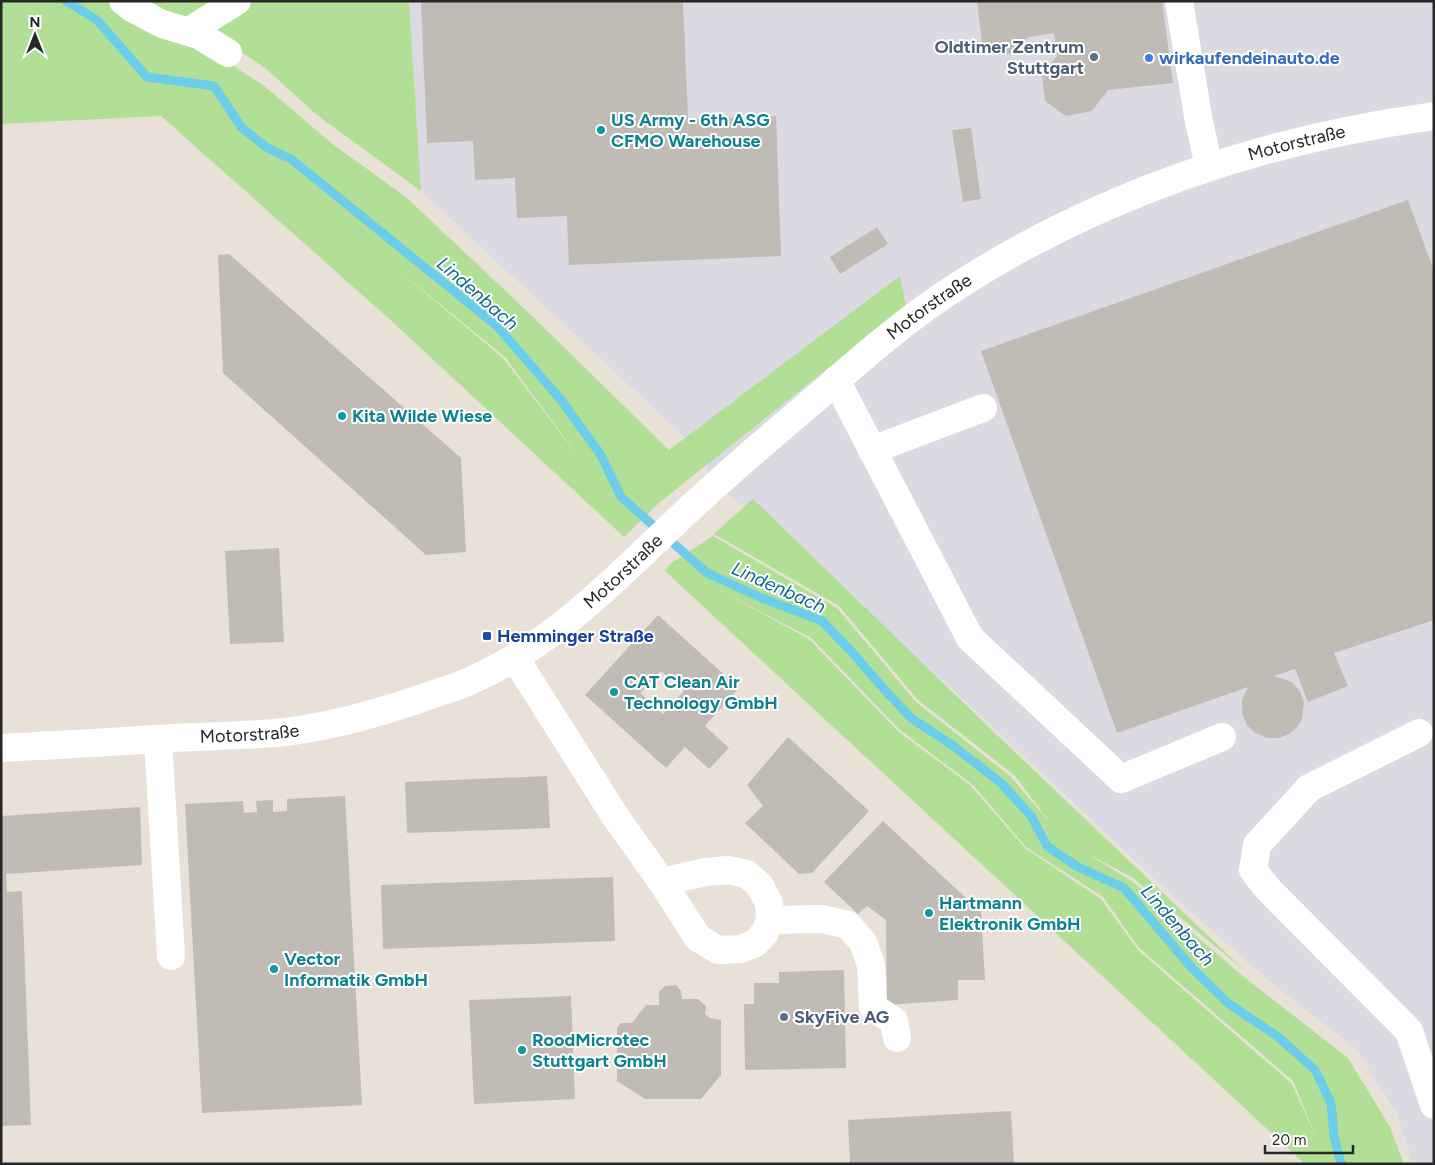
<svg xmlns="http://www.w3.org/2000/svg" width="1435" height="1165" viewBox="0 0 1435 1165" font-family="Figtree,sans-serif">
  <rect width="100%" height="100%" fill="#e9e1d8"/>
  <!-- industrial -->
  <path fill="#dbd9e1" d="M409,1H1434V1164H1418L1411,1158L1398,1116L1357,1050L1272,983L1175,898L949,686L757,518L716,484L689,441L421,191Z"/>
  <!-- green -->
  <path fill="#b1df95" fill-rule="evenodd" d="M1,1H110L191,39L263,85L335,146L406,197L533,317L669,450L900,276L906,306L660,502L624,537L396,325L161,116L1,124ZM392,265L505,357L587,468L503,358Z
    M134,1H224L187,26Z
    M247,1H409L421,191L317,115L264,67L204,28Z
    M753,499L997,735L1245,971L1133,878L1084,852L1132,881L1244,977L1348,1058L1390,1127L1404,1164H1305L665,571L670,564L713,536L837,608L916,702L1010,776L1053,826L1014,775L918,700L839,606L714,534ZM715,588L811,638L900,730L973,785L1026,847L1103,897L1139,948L1293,1081L1318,1141L1292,1084L1138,950L1101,899L1025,848L970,785L899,732L809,639Z"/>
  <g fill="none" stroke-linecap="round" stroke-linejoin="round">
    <!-- stream -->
    <path stroke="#6ccdea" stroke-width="9" d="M66,1L97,20L147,77L214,86L242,128L266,147L291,159L497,326L561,400L601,455L621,497L707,573L762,598L822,621L850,650L883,688L911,718L952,745L1001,783L1031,816L1047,846L1076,866L1124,888L1192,968L1229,1004L1277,1036L1315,1070L1331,1103L1334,1136L1341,1164"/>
  </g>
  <!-- building -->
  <path fill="#c1bbb5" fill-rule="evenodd" d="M421,1H683L688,119L776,116L781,256L569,265L567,216L517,218L515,178L475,180L473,141L427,143Z
    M977,1H1162L1173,83L1108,90L1092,111L1066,116L1045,101L1042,74L1057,56L1054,33L1028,37L1015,53L998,55L982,42Z
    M971,128L981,199L963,202L952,130Z
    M1408,200L1434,271V620L1334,653L1348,686L1308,702L1295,669L1274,676L1292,682L1300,692L1304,702L1302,720L1297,727L1289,734L1279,738H1267L1255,733L1247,725L1242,713V700L1248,687L1117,733L981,351Z
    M877,227L888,244L840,274L830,257Z
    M229,254L461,458L466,552L426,555L223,373L218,255Z
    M279,548L284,642L230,644L225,551Z
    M658,615L739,688L705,726L729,748L709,769L685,747L666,768L585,695ZM661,671L684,691L663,714L640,693Z
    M788,737L869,811L812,873L799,874L745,823L763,806L747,785Z
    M547,776L550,828L407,833L405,782Z
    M345,796L362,1105L202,1113L185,804L243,801L244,813L257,812L256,801L273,800V812L287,811V799Z
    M140,807L142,865L6,874L7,892L22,891L31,1125L1,1126V816Z
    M883,821L981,912L985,980H958V1000L887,1005L886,920L867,906L858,914L824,882Z
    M613,877L615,941L383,949L381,885Z
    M844,970L846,1068L745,1070L744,1004H754V983H779V972Z
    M676,985L681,991L682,999H698L706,1006L705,1014L710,1018L721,1020V1075L701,1099H645L617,1081V1028L621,1023H632L646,1005H659V992L665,986Z
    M571,996L575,1099L474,1104L469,1000Z
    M1011,1111L1014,1164H850L848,1120Z"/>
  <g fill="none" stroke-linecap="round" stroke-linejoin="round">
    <!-- minor -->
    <g stroke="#fff" stroke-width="28">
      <path d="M123,1L132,8L162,24L199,35L228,53"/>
      <path d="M1179,1L1199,122L1209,166"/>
      <path d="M189,31L237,1"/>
      <path d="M836,380L970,638L1121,779L1222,737"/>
      <path d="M872,450L983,408"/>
      <path d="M515,658L615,816L662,882L698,938L718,950L741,949L754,944L764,934L770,920L769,903L760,886L747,874L728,870L705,872L662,882"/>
      <path d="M1419,733L1309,788L1257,845L1253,870L1268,889L1409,1031L1434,1105"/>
      <path d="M158,739L171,956"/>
      <path id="s1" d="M1,748C58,745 115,742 172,738C209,736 248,736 285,732C336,726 386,711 434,694C447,689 460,686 472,680C571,636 639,552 718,483C752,452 787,423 822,393C864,356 909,317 956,287C1100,194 1265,139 1434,116"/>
      <path d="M770,920L822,919L848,925L863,942L871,965L873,1007L894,1021L897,1038"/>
    </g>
  </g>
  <!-- markers -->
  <g fill="#5c6f8a" stroke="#fff" stroke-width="2">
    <circle cx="1094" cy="57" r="5"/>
    <circle cx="784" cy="1017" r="5"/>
  </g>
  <circle fill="#3f7fe0" stroke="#fff" stroke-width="2" cx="1149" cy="58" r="5"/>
  <g fill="#0f9aa8" stroke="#fff" stroke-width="2">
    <circle cx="601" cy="130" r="5"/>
    <circle cx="342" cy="416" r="5"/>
    <circle cx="614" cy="692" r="5"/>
    <circle cx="929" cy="913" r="5"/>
    <circle cx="274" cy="969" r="5"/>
    <circle cx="522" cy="1050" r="5"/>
  </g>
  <rect fill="#1a4fb4" stroke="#fff" stroke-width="2" x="482" y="631" width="10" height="10" rx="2.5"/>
  <g text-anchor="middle" stroke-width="4" stroke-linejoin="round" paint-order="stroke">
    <!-- service labels -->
    <g font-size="18" font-weight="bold" fill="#4e5e75" stroke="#fff" text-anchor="end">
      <text x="1084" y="53">Oldtimer Zentrum<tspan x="1084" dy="21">Stuttgart</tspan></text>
      <text x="794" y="1023" text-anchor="start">SkyFive AG</text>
    </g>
    <!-- shop labels -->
    <g font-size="18" font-weight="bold" fill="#366cbe" stroke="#fff" text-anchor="start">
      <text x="1159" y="64">wirkaufendeinauto.de</text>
    </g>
    <!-- culture labels -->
    <g font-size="18" font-weight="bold" fill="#0d838f" stroke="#fff" text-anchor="start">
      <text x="611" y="126">US Army - 6th ASG<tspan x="611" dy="21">CFMO Warehouse</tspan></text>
      <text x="352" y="422">Kita Wilde Wiese</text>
      <text x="624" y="688">CAT Clean Air<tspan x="624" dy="21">Technology GmbH</tspan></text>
      <text x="939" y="909">Hartmann<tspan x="939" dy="21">Elektronik GmbH</tspan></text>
      <text x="284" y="965">Vector<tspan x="284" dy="21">Informatik GmbH</tspan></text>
      <text x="532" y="1046">RoodMicrotec<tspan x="532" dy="21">Stuttgart GmbH</tspan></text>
    </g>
    <!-- street labels -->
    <g font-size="18" fill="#272727" stroke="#fff">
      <text dy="6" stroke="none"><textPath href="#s1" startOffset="1476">Motorstraße</textPath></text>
      <text dy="6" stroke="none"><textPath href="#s1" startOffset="1071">Motorstraße</textPath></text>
      <text dy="6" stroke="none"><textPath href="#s1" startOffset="666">Motorstraße</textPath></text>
      <text dy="6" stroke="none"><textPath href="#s1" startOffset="249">Motorstraße</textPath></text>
    </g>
    <!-- transit labels -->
    <g font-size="18" font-weight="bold" fill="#164399" stroke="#fff" text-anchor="start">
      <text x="497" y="642">Hemminger Straße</text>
    </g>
    <!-- water labels -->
    <g font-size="19" font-style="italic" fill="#106991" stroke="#fff">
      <text transform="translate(478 293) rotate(41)" y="7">Lindenbach</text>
      <text transform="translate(779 587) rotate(24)" y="7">Lindenbach</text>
      <text transform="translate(1178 925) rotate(49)" y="7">Lindenbach</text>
    </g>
  </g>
  <!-- border -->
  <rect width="1435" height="1165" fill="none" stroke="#272727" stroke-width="5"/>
  <!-- north arrow -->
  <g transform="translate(35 35)" stroke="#ffffff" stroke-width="4" paint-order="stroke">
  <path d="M0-4L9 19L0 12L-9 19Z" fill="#272727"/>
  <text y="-8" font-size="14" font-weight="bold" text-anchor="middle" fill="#272727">N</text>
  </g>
  <!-- scale -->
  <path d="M1265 1145v8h88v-8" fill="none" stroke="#272727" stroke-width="2.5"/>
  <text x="1272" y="1145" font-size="15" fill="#272727" stroke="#ffffff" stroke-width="4" paint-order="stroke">20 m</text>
</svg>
